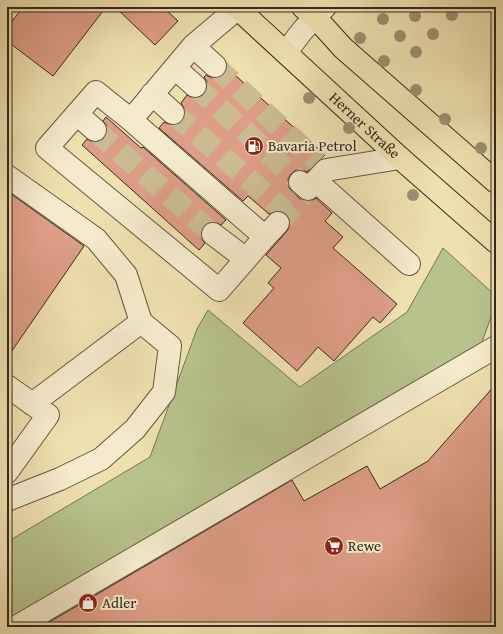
<svg xmlns="http://www.w3.org/2000/svg" width="503" height="634" viewBox="0 0 503 634" font-family="'Gentium Book Plus',serif">
  <rect width="100%" height="100%" fill="#efe0b0"/>
  <filter id="stains"><feTurbulence type="fractalNoise" baseFrequency=".005" numOctaves="4"/><feColorMatrix values="0 0 0 0 .2 0 0 0 0 .09 0 0 0 0 .02 0 0 0 .5 -.17"/></filter>
  <radialGradient id="worn" r=".72"><stop offset=".6" stop-color="#630" stop-opacity="0"/><stop offset="1" stop-color="#630" stop-opacity=".3"/></radialGradient>
  <!-- green -->
  <path fill="#b7c28c" stroke="#767556" d="M443,248L496,296V303L481,345L7,620V542L150,457L197,329L208,310L300,387L407,312Z"/>
  <!-- building -->
  <path fill="#dd9d87" stroke="#352821" d="M23,7H106L53,76L7,41V28Z
    M115,7H163L178,21L155,45Z
    M227,68L325,155L307,172L302,170H296L291,174L288,179V186L292,191L300,199L306,201H311L316,198L332,213L325,221L343,237L333,248L397,304L380,323L373,317L334,361L318,347L297,371L243,323L274,288L268,283L281,268L266,255L287,231L290,225V219L286,214L280,211H274L269,214L248,196L243,201L159,128L164,122L171,125H176L182,122L185,116V110L181,103L187,95L193,98H199L204,95L207,88V82L204,77L206,75L212,78H219L224,74Z
    M106,117L141,148L143,147L226,220L221,225L214,222H209L203,226L201,233V238L205,243L199,250L82,145L87,139L93,142H99L104,139L107,132V126L103,121Z
    M7,191L84,246L7,358Z
    M496,384V627H41L292,480L304,501L367,466L380,489L428,461Z"/>
  <g fill="none" stroke-linecap="round" stroke-linejoin="round">
    <!-- minor-tunnel -->
    <path stroke="#cabb93" stroke-width="22" stroke-dasharray="22 11" stroke-linecap="butt" d="M215,66L318,162
      M195,86L300,182
      M173,113L287,213
      M95,130L213,234
      M278,223L308,189"/>
    <defs>
      <path id="minor" d="M239,7L193,46L131,120L265,237L278,223
        M193,46L215,66
        M286,52L303,30L325,7
        M175,68L195,86
        M152,94L173,113
        M77,114L95,130
        M131,120L96,92L47,148L219,290L265,237
        M7,176L96,239L126,275L141,322
        M316,181L409,264
        M300,182L308,189L326,170L400,158
        M213,234L246,259
        M7,386L48,415L7,472
        M7,500L60,479L101,459L135,429L164,392L170,346L141,322L32,404
        M16,627L496,347"/>
      <g id="major">
        <path id="s1" d="M236,7L400,158L496,242"/>
        <path d="M303,7L315,17L343,48L496,182"/>
      </g>
    </defs>
    <!-- minor casing -->
    <use href="#minor" stroke="#645645" stroke-width="24"/>
    <!-- major casing -->
    <use href="#major" stroke="#352821" stroke-width="24"/>
    <!-- minor -->
    <use href="#minor" stroke="#f5ebcc" stroke-width="22"/>
    <!-- major -->
    <use href="#major" stroke="#efe0b0" stroke-width="22"/>
  </g>
  <!-- trees -->
  <g fill="#9b9070">
    <circle cx="452" cy="15" r="6"/>
    <circle cx="415" cy="16" r="6"/>
    <circle cx="383" cy="19" r="6"/>
    <circle cx="433" cy="34" r="6"/>
    <circle cx="400" cy="36" r="6"/>
    <circle cx="360" cy="38" r="6"/>
    <circle cx="416" cy="52" r="6"/>
    <circle cx="384" cy="61" r="6"/>
    <circle cx="416" cy="90" r="6"/>
    <circle cx="309" cy="98" r="6"/>
    <circle cx="445" cy="119" r="6"/>
    <circle cx="349" cy="128" r="6"/>
    <circle cx="481" cy="148" r="6"/>
    <circle cx="413" cy="195" r="6"/>
  </g>
  <!-- icons -->
  <defs>
    <symbol id="fuel-disc" viewBox="-11 -11 22 22"><circle r="9.5" fill="#8f2418" stroke="#f5ebcc"/><path d="M-5.5-6h7V0h2V4h1.3V-2.5L3-4.5l.8-.8L6-3V5H2.5V1h-1V6h-7ZM-4.2-4.7v3.2H.2V-4.7Z" fill="#fff"/></symbol>
    <symbol id="supermarket-disc" viewBox="-11 -11 22 22"><circle r="9.5" fill="#8f2418" stroke="#f5ebcc"/><path d="M-6-5.5h2.5l.6 2H6L4.5 2H-2.5L-4.4-4H-6ZM-1.5 3.2a1.3 1.3 0 1 0 .1 0ZM3 3.2a1.3 1.3 0 1 0 .1 0Z" fill="#fff"/></symbol>
    <symbol id="shop-disc" viewBox="-11 -11 22 22"><circle r="9.5" fill="#8f2418" stroke="#f5ebcc"/><path d="M-5-2.5h2.3a2.7 3.5 0 0 1 5.4 0H5L5.5 6h-11ZM-1.5-2.5h3a1.5 2.3 0 0 0-3 0Z" fill="#fff"/></symbol>
  </defs>
  <g fill-rule="evenodd">
    <use href="#fuel-disc" x="243" y="135" width="22" height="22"/>
    <use href="#supermarket-disc" x="323" y="535" width="22" height="22"/>
    <use href="#shop-disc" x="77" y="592" width="22" height="22"/>
  </g>
  <g text-anchor="middle" stroke-width="4" stroke-linejoin="round" paint-order="stroke">
    <!-- street labels -->
    <g font-size="15" fill="#352821" stroke="#f5ebcc">
      <text dy="5" stroke="none"><textPath href="#s1" startOffset="175">Herner Straße</textPath></text>
    </g>
    <!-- poi labels -->
    <g font-size="15" fill="#352821" stroke="#f5ebcc" text-anchor="start">
      <text x="268" y="151">Bavaria Petrol</text>
      <text x="348" y="551">Rewe</text>
      <text x="102" y="608">Adler</text>
    </g>
  </g>
  <!-- margin -->
  <rect width="503" height="634" fill="none" stroke="#efe0b0" stroke-width="24"/>
  <rect x="8" y="8" width="487" height="618" fill="none" stroke="#352821" stroke-width="2"/>
  <rect x="12" y="12" width="479" height="610" fill="none" stroke="#352821"/>
  <rect width="100%" height="100%" filter="url(#stains)"/>
  <rect width="100%" height="100%" fill="url(#worn)"/>
</svg>
